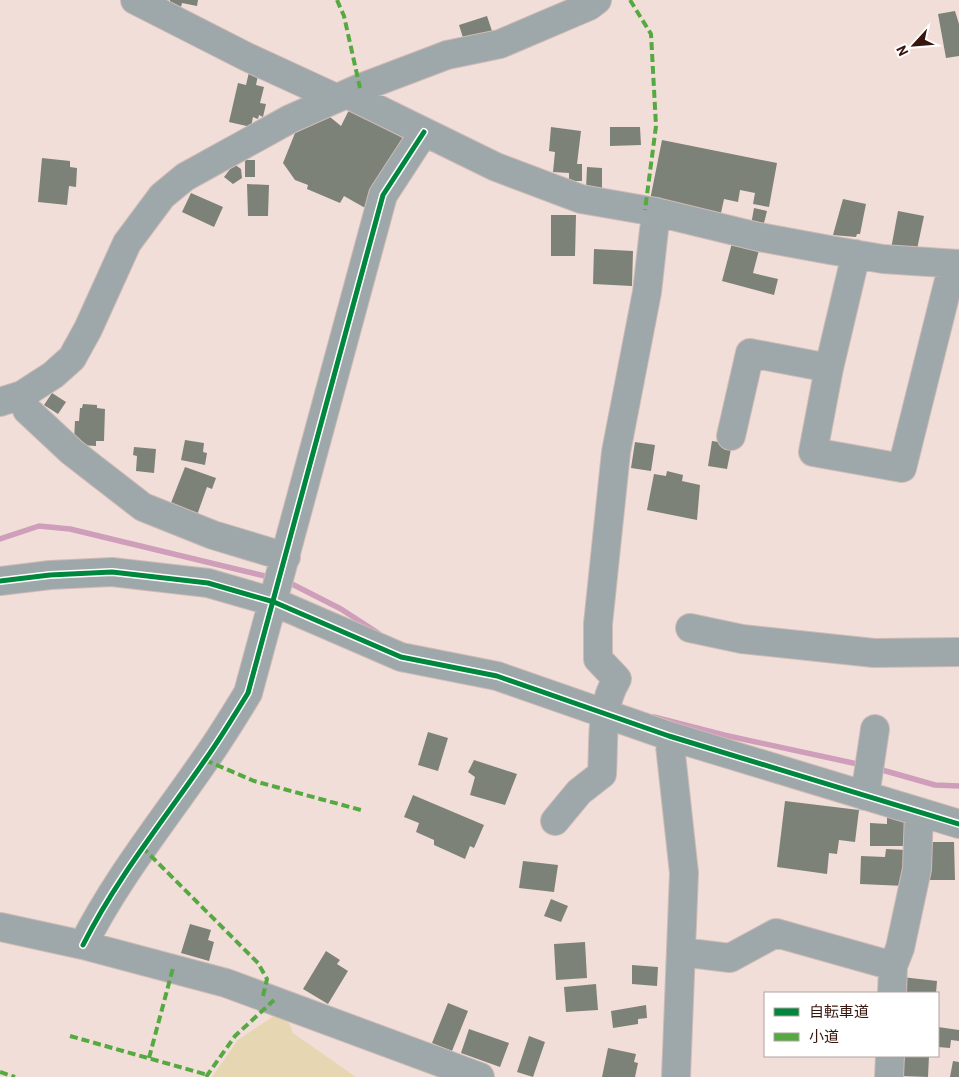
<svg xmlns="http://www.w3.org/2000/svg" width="959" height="1077" viewBox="0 0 959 1077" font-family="Barlow,'Noto Sans JP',sans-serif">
  <rect width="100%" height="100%" fill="#f2ded8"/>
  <!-- green -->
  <path fill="#e6d6b2" d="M275,1015L289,1023L293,1033L356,1077H212L238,1040Z"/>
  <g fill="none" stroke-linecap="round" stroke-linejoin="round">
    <!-- stream -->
    <path stroke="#ce9eba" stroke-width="5.5" d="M0,539L39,526L70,529L273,578
      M286,581L341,609L378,633
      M654,717L724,735L862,765
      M875,768L935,785L959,786"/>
  </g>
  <!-- building -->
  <path fill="#7c8278" d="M170,0H198L197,6L182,3L181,7L169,5Z
    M955,11L959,24V56L946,58L938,14Z
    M487,16L494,37L466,47L459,25Z
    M249,72L258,75L256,85L264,87L260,103L266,104L263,117L259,115L258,119L253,117L251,127L229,122L238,83L246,85Z
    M350,108L408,141L374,213L344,196L340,203L307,189L308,185L295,180L283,163L295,133L330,117L341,126Z
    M551,127L581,131L577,164H582V181H569V173L553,172L555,152L549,151Z
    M610,127H640L641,145L610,146Z
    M662,140L777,163L769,207L753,204L755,193L740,190L738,202L724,199L721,213L650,200Z
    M42,158L70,161V167L77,168L76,187L69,186L67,205L38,202Z
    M245,160H255V177H245Z
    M234,164L241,169L242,178L233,184L224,177Z
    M587,167L602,168V190L586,189Z
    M247,184L269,185L268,216H248Z
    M191,193L223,207L214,227L182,212Z
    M843,199L866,204L860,234H857L856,237L833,235Z
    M754,208L767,211L763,227L751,225Z
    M898,211L924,216L916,254L891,249Z
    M551,215H576L575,256H551Z
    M732,243L759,250L753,273L778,279L774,295L722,281Z
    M594,249L633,251L632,286L593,284Z
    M52,393L66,402L58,414L44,405Z
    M83,404L97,405V408L105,409L104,441H96V446L80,445V440H74L75,421H79L80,408H82Z
    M185,440L204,443L203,452L207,453L205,465L181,460Z
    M712,441L732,444L727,469L708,466Z
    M635,442L655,445L651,471L631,468Z
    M134,447L156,449L154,473L136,471L137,456L133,455Z
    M185,467L216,478L212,489L207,487L196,518L169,508Z
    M667,471L683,475L682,481L700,485L697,520L647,510L654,474L666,476Z
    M428,732L448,738L438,771L418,765Z
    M474,760L517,774L505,805L470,795L475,777L468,772Z
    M413,795L484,825L474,848L470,846L465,859L434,845V840L416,832L419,823L404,817Z
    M785,801L859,810L855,842L839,840L837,854L829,853L827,874L777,867Z
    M887,814H910V846H870V823L887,824Z
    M926,842H954L955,880H926Z
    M886,849L907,850L905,886L860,884L861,856L885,857Z
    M523,861L558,865L554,892L519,888Z
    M551,899L568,906L561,922L544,916Z
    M190,924L211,930L208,940L214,942L209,961L181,953Z
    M585,942L587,978L556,980L554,944Z
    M326,951L340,960L337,964L348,971L328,1004L303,989Z
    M632,965L658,967L657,986L632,984Z
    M902,977L937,981L936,993H900Z
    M596,984L598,1010L566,1012L564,987Z
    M448,1003L468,1011L452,1051L432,1043Z
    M646,1005L647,1018L638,1019V1024L613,1028L611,1011Z
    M938,1027L959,1030V1041L951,1040L950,1048L938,1047Z
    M469,1029L509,1043L500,1067L461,1053Z
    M529,1036L545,1042L533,1077L517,1072Z
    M608,1048L636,1054L634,1062L638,1063L635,1077H602Z
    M901,1056H929L928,1077L901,1076Z
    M953,1061L959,1062V1077H950Z"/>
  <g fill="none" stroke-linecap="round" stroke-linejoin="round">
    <defs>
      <path id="minor" d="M135,0L247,57L336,98
        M347,94L496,167L581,199L656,212L759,237L830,250L883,259L959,264
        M829,368L813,452L902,468L953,264
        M22,395L27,410L72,452L143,507L213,535L286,557
        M0,402L22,395L53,375L72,358L88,329L127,243L162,196L185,177L290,119L360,88L447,55L500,44L589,6L597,0
        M731,436L750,353L829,368L856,254
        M0,581L50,575L112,572L208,583L274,602L401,657L497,676L669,736L959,824
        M690,628L742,639L874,653L959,652
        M669,736L684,873L676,1077
        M865,796L875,729
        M555,821L579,792L602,774C604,743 600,706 617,679L598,659V624L616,452L647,292L656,212
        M0,927L83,945L226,983L480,1077
        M83,945C116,879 163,821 205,760C220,739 234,716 248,693L383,195L424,132
        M681,952L730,958L776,933L893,966
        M892,993L893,966L900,948L917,869L919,812
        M889,1077L890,1056"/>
    </defs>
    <!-- minor casing -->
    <use href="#minor" stroke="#cebbb6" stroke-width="30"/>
    <!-- minor -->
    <use href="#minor" stroke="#9ea8aa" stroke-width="28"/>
    <!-- quiet -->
    <path stroke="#55a941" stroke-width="4" stroke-dasharray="8 4" stroke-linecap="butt" d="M337,0L344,16L360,88
      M630,0L651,34L656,126L645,210
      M205,760L254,781L361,810
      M142,847L258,963L267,979L263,996
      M70,1036L208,1075
      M149,1058L173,968
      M0,1072L15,1077
      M206,1077L235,1036L274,1000"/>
    <defs>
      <path id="cycleway" d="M0,581L50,575L112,572L208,583L274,602L401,657L497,676L669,736L959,824
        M83,945C116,879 163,821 205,760C220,739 234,716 248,693L383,195L424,132"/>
    </defs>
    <!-- cycleway casing -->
    <use href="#cycleway" stroke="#fff" stroke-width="8"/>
    <!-- cycleway -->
    <use href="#cycleway" stroke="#00873e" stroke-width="5"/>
  </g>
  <!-- legend -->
  <rect x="764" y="992" width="175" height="65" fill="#ffffff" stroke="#afa29e"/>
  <rect x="774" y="1008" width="25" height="8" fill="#00873e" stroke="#afa29e"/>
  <text x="809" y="1017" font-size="15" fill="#37170d">自転車道</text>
  <rect x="774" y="1033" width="25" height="8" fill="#55a941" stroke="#afa29e"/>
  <text x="809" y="1042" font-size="15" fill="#37170d">小道</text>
  <!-- north arrow -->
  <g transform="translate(914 45) rotate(244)" stroke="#ffffff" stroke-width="4" paint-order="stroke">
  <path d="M0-4L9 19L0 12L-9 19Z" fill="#37170d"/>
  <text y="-8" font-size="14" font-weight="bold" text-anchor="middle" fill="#37170d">N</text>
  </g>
</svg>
